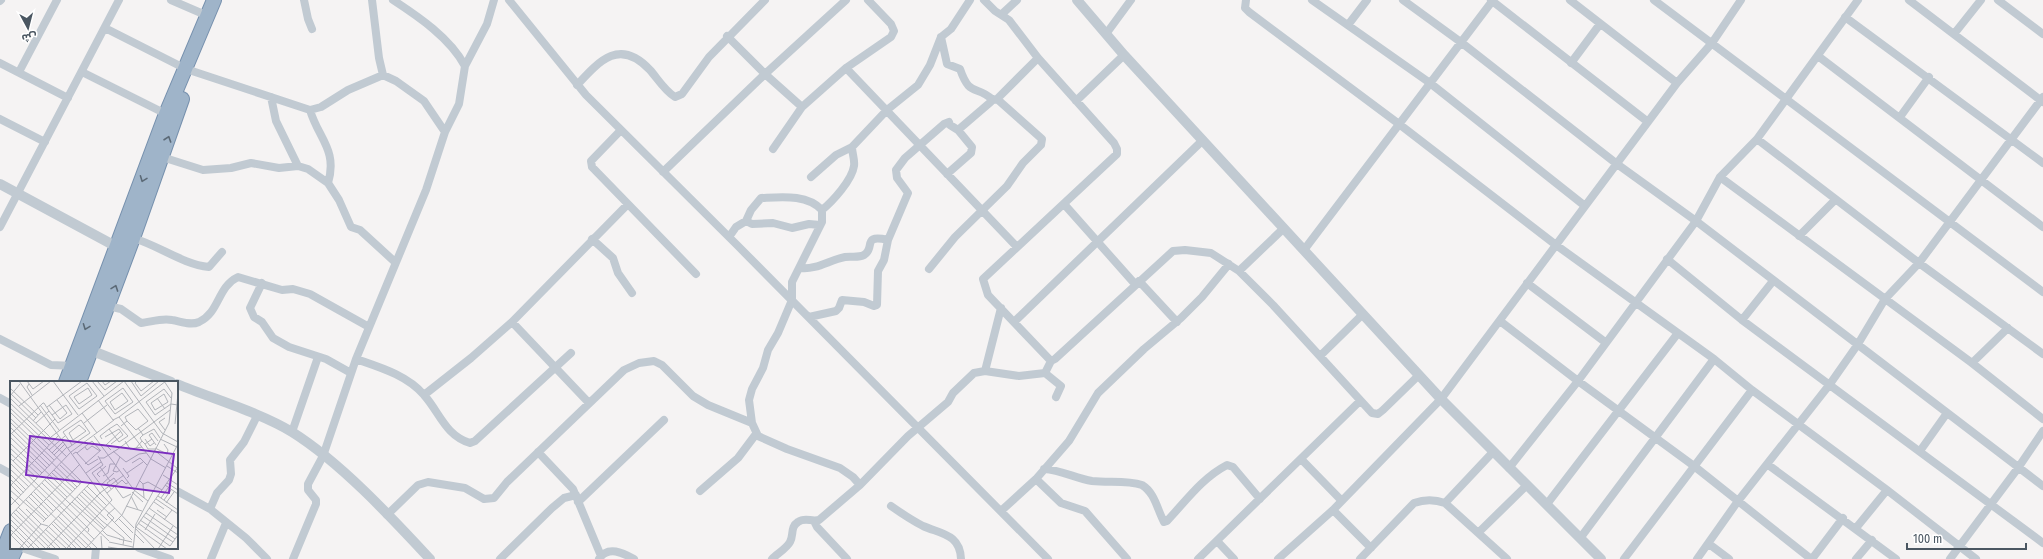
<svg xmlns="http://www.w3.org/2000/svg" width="2043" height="559" viewBox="0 0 2043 559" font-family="'Fira Sans Condensed','Noto Sans Arabic',sans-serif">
  <rect width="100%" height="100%" fill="#f5f3f3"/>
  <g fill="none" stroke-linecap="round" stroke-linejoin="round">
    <defs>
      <path id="trunk" d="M66,382L166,114L214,0
        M79,382L133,238L182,99
        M0,559L11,531
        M11,559L16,548"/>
    </defs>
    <!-- trunk casing -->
    <use href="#trunk" stroke="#7690ad" stroke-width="16"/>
    <!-- minor -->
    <path stroke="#c1cad2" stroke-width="8" d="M171,0L208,16
      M304,0L308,19L312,29
      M372,0L379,58L383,75
      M393,0C419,17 450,38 465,66
      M509,0L586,95L738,246L1048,559
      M984,0L995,11L1009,20L1038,58L1114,143L1117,149V154L983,279L988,295L1051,361
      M1246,0L1245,8L1249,12L1399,124L1556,245L1714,359L1752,390L1887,490L1976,559
      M1312,0L1430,83L1585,206
      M1403,0L1462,43L1617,164L1696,221L2043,486
      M1491,0L1648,122
      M1570,0L1677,83
      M1654,0L2043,292
      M1909,0L2043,102
      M1998,0L2043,34
      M0,1L1,0
      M1002,14L1017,0
      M1845,17L2043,163
      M1348,25L1367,0
      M105,28L186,69L310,110L321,107L348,90L383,75
      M1106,34L1131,0
      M1954,34L1981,0
      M727,36L765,74L802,107L846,68L891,37L894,31L891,24L868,0
      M941,37L947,64L960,69C970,98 976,84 993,100
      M1818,56L2043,227
      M0,63L68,98
      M1571,63L1600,24
      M846,68L1017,247
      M19,72L57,0
      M82,72L166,114
      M383,75L396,81L424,101L445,132
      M577,85C600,60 620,38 650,70C658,79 664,90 675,97L682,94L709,57L765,0
      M271,97L276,121L298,166
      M1076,101L1124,55
      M310,110C318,138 338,150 328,183L339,200L351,227L360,230L395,262
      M1900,117L1929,77
      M0,119L45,142
      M621,130L591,161L592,167L696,274
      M1757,139L1919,263L2043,354
      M773,149L802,107
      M162,157L203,170L231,168L251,163L279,168L298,166L308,169L328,183
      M663,172L765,74L846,0
      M947,174L971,153L972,147L958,130L993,100L997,99L1038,58
      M811,177L836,155L852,147L887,110L918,85L930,65L941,37L951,29L970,0
      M1720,177L1972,363L2043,419
      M1064,204L1135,284
      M822,210C833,201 852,180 854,166C855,160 852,153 852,147
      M746,221L752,224L773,223L792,228L809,224L820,225
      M0,227L119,0
      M1799,236L1835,200
      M729,237L736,227L746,221L751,210L761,198C782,197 807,194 822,210V222L792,282V300L778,333L768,350L763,368L752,389L749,400L752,423
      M133,238C160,246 182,264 209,267L222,252
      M592,239L613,258L618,273L632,293
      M1304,250L1493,0
      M1667,259L1742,320L2043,543
      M800,268C817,270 829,260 845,257C850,256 859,258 864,255C876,248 861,234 888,240
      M929,269L955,237L1007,186L1023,163L1041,145L1042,139L997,99
      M1239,271L1284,228
      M1139,281L1177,322
      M262,283L250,308L254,317L262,322L273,338L289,347L326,359L351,373
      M1527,283L1605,342
      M108,306L121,309L141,323C151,322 161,318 172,320C180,321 190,326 199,322C220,312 217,287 238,277L282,290L293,289L310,294L369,327
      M809,317L836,311L839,308L842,300L864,302L874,306L877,305L878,271L884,260L888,240L908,193L897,178L896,170L905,158L944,124L949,122L950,125L958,130
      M1742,320L1773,281
      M1500,321L1578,381L1694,466L1811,559
      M512,322L589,403
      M1014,322L1203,140
      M0,339L51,365L75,366
      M1320,356L1363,314
      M356,359C379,367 407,375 424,395C440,413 445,435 470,443L475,441L571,353
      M1972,363L2008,328
      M985,371L1001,308
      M424,395L471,358L512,322L628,204
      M1056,397L1061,386L1045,373L1051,361L1055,359L1173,251L1185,250L1211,253L1239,271L1273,305L1372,413L1378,414L1383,410L1419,375
      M0,398L11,404
      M292,432L318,357
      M1920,451L1947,413
      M538,452L573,489L601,556
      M1302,460L1341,500
      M1767,464L1896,559
      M0,468L11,474
      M1509,468L1578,381L1696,221L1720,177L1757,139L1858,0
      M1044,469C1061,470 1075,478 1092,481C1108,483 1127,480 1142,485C1155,493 1157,509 1164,522L1167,521C1186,501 1202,478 1227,465L1233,467L1260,499
      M1036,479L1061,503L1085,511L1127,559
      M177,491L210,509L246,538L267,559
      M700,491L738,458L756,434
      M578,502L664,420
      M1445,503L1493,452
      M1547,504L1678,333
      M891,506C901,513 911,520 923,526C941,534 960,534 961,559
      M210,509L217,493L229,480L231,474L230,460L244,442L257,416
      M1333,510L1371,548
      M1001,511L1036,479L1069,441L1098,393L1144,349L1181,318L1202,297L1229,264
      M387,515L418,485L428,482L465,488L484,499L494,498L507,482L624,370L639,363L654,361L662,365L693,396L708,405L752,423L758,436L787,449L840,468L853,477L860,485
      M814,521L817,527L847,559
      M1856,528L1887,490
      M1479,532L1527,485
      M1581,537L1714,359
      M1217,541L1234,559
      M1709,544L1729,559
      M22,548L55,559
      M139,548L170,559
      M95,559L96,548
      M211,559L226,523
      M293,559L316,504V500L308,490V484L323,456L356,359L426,190L445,132L459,104L465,66L487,24L494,0
      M500,559L552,508L564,498L576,495
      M599,559C608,545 623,553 634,559
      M772,559C777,554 787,548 790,542C794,535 790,527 798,522C805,517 811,522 819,520L860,485L908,436L948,402L953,393L974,373L985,371L1019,376L1045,373
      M1198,559L1360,401
      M1278,559L1333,510L1441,399L1677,83L1712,43L1741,0
      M1360,559L1414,503C1425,499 1434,499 1445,503L1507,559
      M1624,559L1752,390
      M1697,559L1738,501L1830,384L1858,344L1885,299L1919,263L2043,97
      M1812,559L1843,518
      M1856,559L1872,540
      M1950,559L2018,468L2043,431"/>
    <!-- tertiary -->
    <path stroke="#c1cad2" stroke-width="10" d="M1077,0L1124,55L1441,399L1601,559
      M0,184L117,247
      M85,348L171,382
      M177,384C213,399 259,412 292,432C340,462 391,517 430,559"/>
    <!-- trunk -->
    <use href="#trunk" stroke="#9fb4c9" stroke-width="14"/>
  </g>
  <!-- one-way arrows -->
  <defs><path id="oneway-chevron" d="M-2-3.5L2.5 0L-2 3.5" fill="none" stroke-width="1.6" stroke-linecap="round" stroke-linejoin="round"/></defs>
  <g stroke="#5b6976">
    <use href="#oneway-chevron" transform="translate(168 139) rotate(-71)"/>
    <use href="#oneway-chevron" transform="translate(143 179) rotate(111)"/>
    <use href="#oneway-chevron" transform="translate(115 288) rotate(-70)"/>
    <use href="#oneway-chevron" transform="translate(86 327) rotate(111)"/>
  </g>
  <!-- overview -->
  <g transform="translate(10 381)">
    <rect width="168" height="168" fill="#f5f3f3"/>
    <path fill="none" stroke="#b1b4b9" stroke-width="1" d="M9,0L90,112L124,147M17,0L23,8L34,0M43,0L68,34M82,0L94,15M87,0L95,9L107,0M92,0L95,4L101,0M114,0L152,52L168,61M121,0L131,15L149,0M127,0L125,2L131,10L144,0M77,2L87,15L69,28L59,15ZM19,3L17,6L22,14M0,7L28,34M78,7L82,14L69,23L64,16ZM113,7L123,21L105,33L95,20ZM0,12L26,37M112,12L118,20L105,29L100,21ZM154,13L158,21L145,29L141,22ZM0,15L10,3M0,17L41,57M147,17L155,28M161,17L154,8L136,21L145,34L161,23L168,24M88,19L103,39L109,36L141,78L156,87M0,22L57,76M30,24L49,49M39,24L50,38L57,32L47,19M9,25L41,0M37,26L72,0M0,27L39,64M0,31L72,101L33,141M72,32L87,52M109,36L156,0M0,37L44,79M155,37L149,41L155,49M23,40L31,31M0,41L67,106M26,42L39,30M74,42L97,24M165,43L168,12M69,44L76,50L63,59L59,52ZM111,45L117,40L126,49L138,40L128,28L115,36L117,40M0,46L40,85M0,51L37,87M0,54L33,22H34L39,30L48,42L62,33L56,24L42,34M133,54L144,48L150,57M84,55L124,109L138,120M0,56L95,147M41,56L114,0M95,56L109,48L113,54L101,63M92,58L90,55L99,48L107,43L118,55L109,61L99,48M135,58L140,65L144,62M150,58L167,66M115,60L120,68L132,66M132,60L135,63L142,58M1,63L32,92M135,63L138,68H145M146,64L139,54L142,52L148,60M75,66L77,69L82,65L90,70M0,67L30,95M58,67L80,52L71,39L53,51L62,64M126,67L132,60L130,57L133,54L128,47M145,67L157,73L158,69L154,63M39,69L55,55M101,69L96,64L111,50M144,69L167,87M103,70L116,81L129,73L136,72M0,72L27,97M42,72L53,61M67,72L82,60L90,69M63,73L66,71L78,84L88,78M44,74L55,63M0,77L84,158M89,77H94L108,68L160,29M3,80L45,38M0,82L88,168M122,82L130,77L137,84M75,83L91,69M50,84L70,103M157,85L168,92M90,86L100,100M113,87L119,95L117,97M0,88L19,106M44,89L65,108M110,89L107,91L103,90L110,76M42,92L63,111M76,92L91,81M117,92L133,81M0,93L16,109M153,94L168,104M93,95L98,92L100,83H105M90,96L87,93L96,85M37,97L57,116M0,98L14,112M35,99L99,160M129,99L133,103L134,117M32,102L79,148L78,151M157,102L168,109M0,103L11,114M133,103L138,101L152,109M91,104L104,92M155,104L168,113M0,105L49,54M77,105L97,125M105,106L113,117L121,113M74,108L104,137L75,168M101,108L97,102L104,97L108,103M0,109L35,140M24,111L43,130M72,111L92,130M122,111L133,121M97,112L112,99L116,103L119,101M21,113L77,168M69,113L97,139M0,115L10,125M121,115L128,129M148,115L168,129M19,116L38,135M67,116L92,140L114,157L113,164M151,117L158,107M146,118L168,133M16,119L36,138M154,119L161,109M62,121L93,148M144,121L154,128M156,122L164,111M0,125L57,66M116,125L132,130M8,126L51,168M105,127L97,134L122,159M139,127L168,148M16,128L31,143M6,129L46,168M147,129L157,136M3,131L41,168M136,132L168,154M1,134L36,168M0,135L61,71L104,39M48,135L82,168M133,135L165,158M0,138L30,168M109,138L123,152M130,139L163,161M154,139L162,129M43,140L72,168M105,141L112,134L159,42L162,12L154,0M41,142L67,168M128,142L160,165M0,143L25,168M125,147L145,168M0,148L20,168M35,148L56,167M92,149L97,154L110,158M135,149L145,133M0,153L15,168M125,153L134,162M0,155L70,83M91,155L92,168M109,158L122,161M99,161L123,166M160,165L168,154M98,166L111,168M9,168L31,143L38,145L62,168M17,168L82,100M36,168L90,112L114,94M56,168L102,119L82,92L93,84L88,75M123,168L126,143L168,63M148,168L163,145M157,168L126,146L168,86"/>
    <path fill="#7b2cbf" fill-opacity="0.15" stroke="#7b2cbf" stroke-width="2" d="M20,55L164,73L159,112L16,94Z"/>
    <rect width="168" height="168" fill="none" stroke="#4a5661" stroke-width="2"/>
  </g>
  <!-- north arrow -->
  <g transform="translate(28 28) rotate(173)" stroke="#ffffff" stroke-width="3" paint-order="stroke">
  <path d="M0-3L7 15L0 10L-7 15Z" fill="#4a5661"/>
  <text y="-6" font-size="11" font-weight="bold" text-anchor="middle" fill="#4a5661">ش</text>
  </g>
  <!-- scale -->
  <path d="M1907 543v6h119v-6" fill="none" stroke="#4a5661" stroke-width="2"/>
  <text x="1913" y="543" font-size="12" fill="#4a5661" stroke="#ffffff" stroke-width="3" paint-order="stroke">100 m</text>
</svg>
